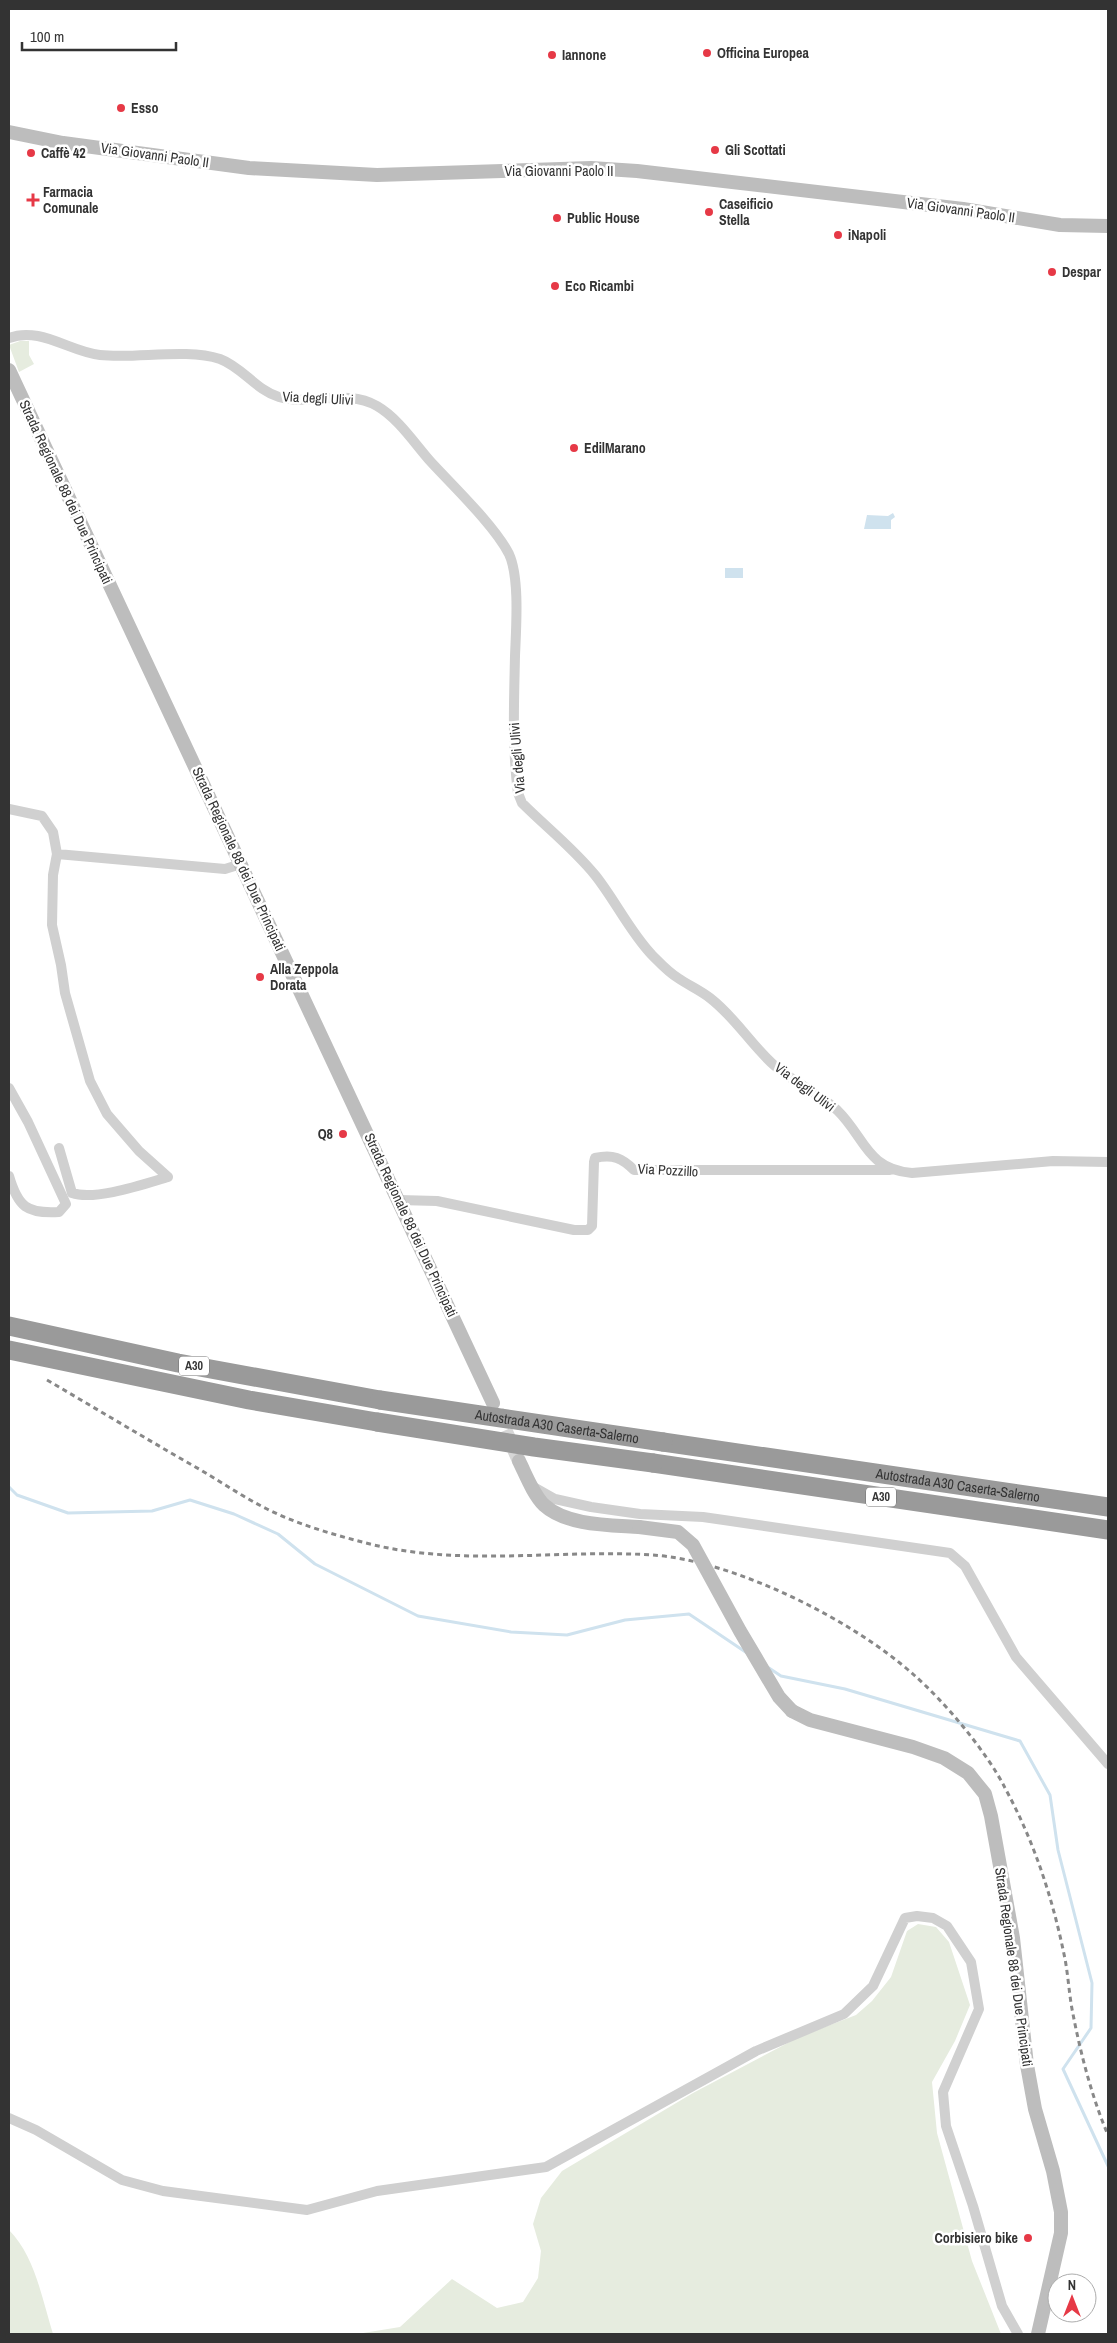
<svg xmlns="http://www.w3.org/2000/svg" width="1117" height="2343" viewBox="0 0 1117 2343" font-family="'Archivo Narrow',sans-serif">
  <rect width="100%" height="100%" fill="#fff"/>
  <!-- green -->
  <path fill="#e6ecdf" d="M20,341H29V355L34,364L19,372L9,345Z
    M918,1924L936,1927L949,1942L970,2005L955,2041L932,2082L937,2133L972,2261L1001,2334H357L400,2327L452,2279L497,2308L523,2302L538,2278L541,2251L533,2224L541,2198L562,2171L693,2093L799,2037L856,2015L872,2001L891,1977L907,1931Z
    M9,2230C35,2256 42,2299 53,2334H9Z"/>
  <!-- water -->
  <path fill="#cfe2ee" d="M893,513L895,517L891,520V529H864L867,515L888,516Z
    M725,568H743V578H725Z"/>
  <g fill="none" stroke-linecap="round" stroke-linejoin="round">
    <!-- stream -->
    <path stroke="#cfe2ee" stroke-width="3" d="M9,1487L17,1495L68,1513L152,1511L190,1500L234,1514L278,1534L315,1564L418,1616L511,1632L567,1635L625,1620L689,1614L747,1653
      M769,1668L781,1676L845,1689L1020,1741L1050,1795L1058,1850L1092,1983L1091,2028L1063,2069L1108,2166"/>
    <!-- secondary-tunnel -->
    <path stroke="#d6d6d6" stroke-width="14" stroke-dasharray="14 7" stroke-linecap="butt" d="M497,1411L519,1461"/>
    <!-- street -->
    <path stroke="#d0d0d0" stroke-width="10" d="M9,338C40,326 70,352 100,355C136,359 186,348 220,359C242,367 256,390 279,397C310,406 347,388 377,406C398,418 415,444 431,462C453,486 495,526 509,554C520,578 516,629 515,656C514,702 512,747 518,793L522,803C546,827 573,848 595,875C615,900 630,932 652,955C660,963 668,972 678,978C688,985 700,990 710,998C736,1018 751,1045 775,1066C795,1083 818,1093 837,1110C865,1137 866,1169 912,1173L1053,1161L1108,1162
      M9,809L42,816L53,832L57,854L225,869L241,864
      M57,854L53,875L52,925L61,965L65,993L90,1081L107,1114L139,1151L168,1177
      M9,1088L28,1122L66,1204L59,1212C27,1214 18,1207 9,1176
      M59,1148L72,1193C95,1201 144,1184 168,1177
      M399,1200L437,1201L574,1230H588L592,1226L594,1162L595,1158C613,1154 622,1158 634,1170H890
      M532,1486L555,1499L591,1507L640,1514L703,1517L950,1553L965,1566L1016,1657L1108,1764
      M9,2118L36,2130L122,2180L163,2191L307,2210L377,2191L546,2167L756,2051L844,2014L873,1986L905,1918L917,1916L933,1918L947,1926L971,1962L979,2009L943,2092L946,2126L973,2206L1002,2306L1018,2334"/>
    <!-- secondary -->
    <path stroke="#bdbdbd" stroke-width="14" d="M9,132L63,143L249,168L377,175L591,168L637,171L963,209L1060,225L1108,226
      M9,370L493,1403
      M519,1461C526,1475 533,1494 544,1505C567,1526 610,1525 639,1527
      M792,1711L810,1720L913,1747L944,1758L968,1773L985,1794L991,1816L1013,1938L1027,2065L1035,2109L1053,2171L1061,2212V2233L1038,2334"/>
    <!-- highway -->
    <g stroke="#9a9a9a" stroke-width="19">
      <path d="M9,1326L178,1363L380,1400"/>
      <path d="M9,1350L249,1400L377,1422"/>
      <path id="s1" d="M663,1442L1108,1507"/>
      <path d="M653,1463L1108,1530"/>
    </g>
    <!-- rail -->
    <path stroke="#888" stroke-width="3" stroke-dasharray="5 4" stroke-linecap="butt" d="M47,1380C95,1408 143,1437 192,1465C217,1479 241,1496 267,1509C299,1525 335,1535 370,1544C462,1567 560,1549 653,1555C735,1561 853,1620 914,1675C944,1701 987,1752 1005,1788C1034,1841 1053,1899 1065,1959C1068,1975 1069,1992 1072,2009C1080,2051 1091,2095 1108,2135"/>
    <!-- secondary-bridge -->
    <path stroke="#bdbdbd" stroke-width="14" d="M639,1527L678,1532L693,1545L740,1631L779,1697L792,1711"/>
    <!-- highway-bridge -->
    <g stroke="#9a9a9a" stroke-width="19">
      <path id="s2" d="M380,1400L663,1442"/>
      <path d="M377,1422L534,1447L653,1463"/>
    </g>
  </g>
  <!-- markers -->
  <g fill="#e63946" stroke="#fff" stroke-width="2">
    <circle cx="707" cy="53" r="5"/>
    <circle cx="552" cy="55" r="5"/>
    <circle cx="121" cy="108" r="5"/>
    <circle cx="715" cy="150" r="5"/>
    <circle cx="31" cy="153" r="5"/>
    <path d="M30.5 192.5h5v5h5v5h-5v5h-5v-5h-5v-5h5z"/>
    <circle cx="709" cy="212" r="5"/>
    <circle cx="557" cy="218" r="5"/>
    <circle cx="838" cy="235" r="5"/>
    <circle cx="1052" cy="272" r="5"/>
    <circle cx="555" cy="286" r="5"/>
    <circle cx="574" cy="448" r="5"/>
    <circle cx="260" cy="977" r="5"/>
    <circle cx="343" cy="1134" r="5"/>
    <circle cx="1028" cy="2238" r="5"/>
  </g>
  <g text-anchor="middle" stroke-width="5" stroke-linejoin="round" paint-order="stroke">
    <!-- shield labels -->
    <g fill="#fff" stroke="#707070" stroke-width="1">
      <rect x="179" y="1356.5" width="30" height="19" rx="4"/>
      <rect x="866" y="1487.5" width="30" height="19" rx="4"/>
    </g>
    <g font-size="12" font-weight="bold" fill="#333">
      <text x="194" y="1370">A30</text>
      <text x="881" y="1501">A30</text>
    </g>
    <!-- poi labels -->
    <g font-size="14" font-weight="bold" fill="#333" stroke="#fff" text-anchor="start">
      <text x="717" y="58">Officina Europea</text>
      <text x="562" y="60">Iannone</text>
      <text x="131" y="113">Esso</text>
      <text x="725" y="155">Gli Scottati</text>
      <text x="41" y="158">Caffè 42</text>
      <text x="43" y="197">Farmacia<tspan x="43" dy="16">Comunale</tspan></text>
      <text x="719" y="209">Caseificio<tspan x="719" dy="16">Stella</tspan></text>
      <text x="567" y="223">Public House</text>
      <text x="848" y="240">iNapoli</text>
      <text x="1062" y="277">Despar</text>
      <text x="565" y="291">Eco Ricambi</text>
      <text x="584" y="453">EdilMarano</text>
      <text x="270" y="974">Alla Zeppola<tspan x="270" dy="16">Dorata</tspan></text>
      <text x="333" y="1139" text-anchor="end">Q8</text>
      <text x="1018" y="2243" text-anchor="end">Corbisiero bike</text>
    </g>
    <!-- street labels -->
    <g font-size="14" fill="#333" stroke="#fff">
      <text transform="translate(155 155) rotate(8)" y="5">Via Giovanni Paolo II</text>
      <text x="559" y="176">Via Giovanni Paolo II</text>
      <text transform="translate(961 210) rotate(8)" y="5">Via Giovanni Paolo II</text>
      <text transform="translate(318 398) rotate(3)" y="5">Via degli Ulivi</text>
      <text transform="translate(66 492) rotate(65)" y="5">Strada Regionale 88 dei Due Principati</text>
      <text transform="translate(517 758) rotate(-95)" y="5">Via degli Ulivi</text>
      <text transform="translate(239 859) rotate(65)" y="5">Strada Regionale 88 dei Due Principati</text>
      <text transform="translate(805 1087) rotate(37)" y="5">Via degli Ulivi</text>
      <text transform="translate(668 1170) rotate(3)" y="5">Via Pozzillo</text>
      <text transform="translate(411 1225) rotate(65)" y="5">Strada Regionale 88 dei Due Principati</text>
      <text dy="5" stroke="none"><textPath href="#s2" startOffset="179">Autostrada A30 Caserta-Salerno</textPath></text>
      <text dy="5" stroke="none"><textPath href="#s1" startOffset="298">Autostrada A30 Caserta-Salerno</textPath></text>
      <text transform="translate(1014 1967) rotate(82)" y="5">Strada Regionale 88 dei Due Principati</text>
    </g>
  </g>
  <!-- border -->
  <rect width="1117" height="2343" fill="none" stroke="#333333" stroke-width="20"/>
  <!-- north arrow -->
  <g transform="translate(1072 2298)"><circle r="24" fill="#ffffff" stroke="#adadad"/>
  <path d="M0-4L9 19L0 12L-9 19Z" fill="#e63946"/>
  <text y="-8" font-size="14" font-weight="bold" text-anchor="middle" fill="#333333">N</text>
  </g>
  <!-- scale -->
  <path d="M22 42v8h154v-8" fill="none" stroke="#333333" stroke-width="2.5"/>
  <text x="30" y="42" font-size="15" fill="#333333" stroke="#ffffff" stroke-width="4" paint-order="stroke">100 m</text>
</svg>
